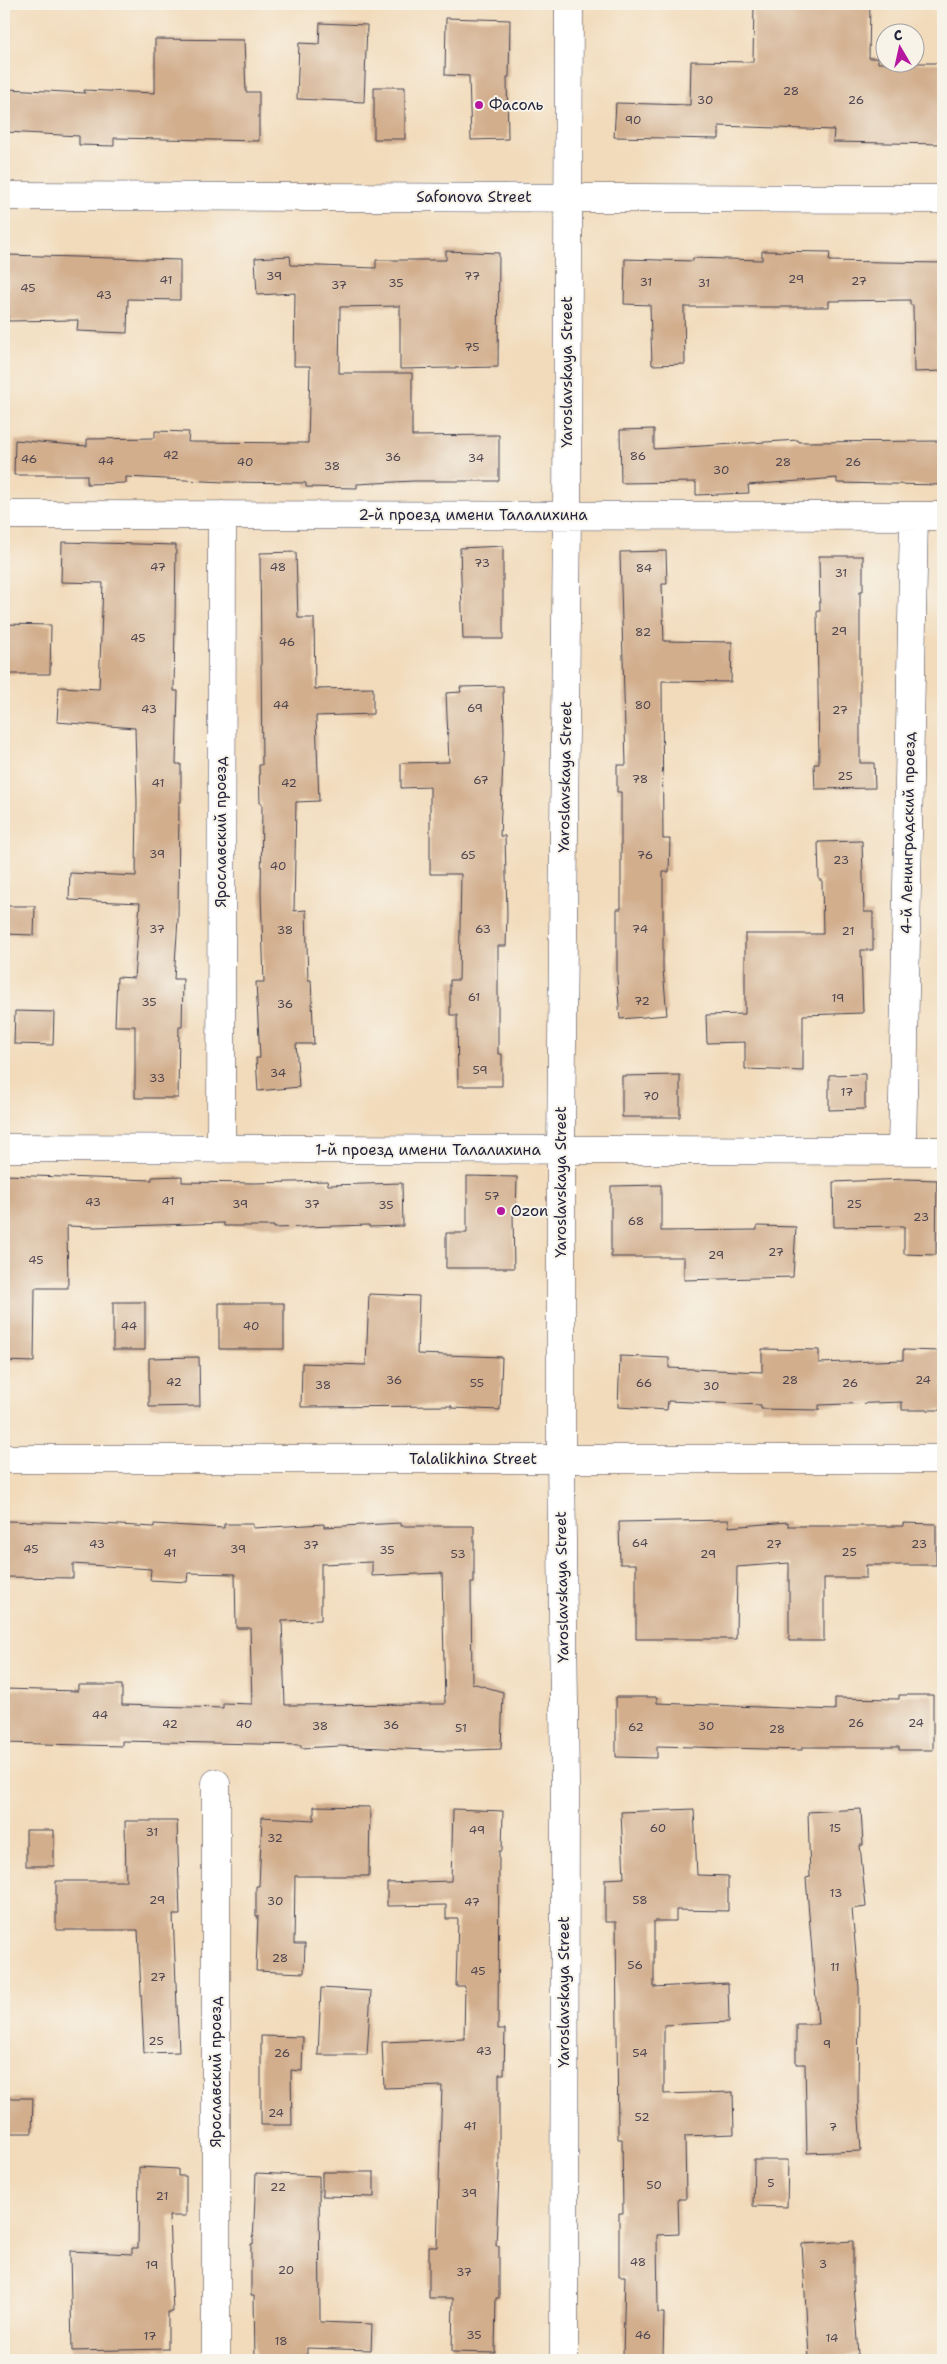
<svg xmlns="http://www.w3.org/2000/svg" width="947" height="2364" viewBox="0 0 947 2364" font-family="'Shantell Sans',sans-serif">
  <rect width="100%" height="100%" fill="#f7f3e8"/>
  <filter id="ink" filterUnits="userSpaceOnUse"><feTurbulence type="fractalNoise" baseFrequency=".02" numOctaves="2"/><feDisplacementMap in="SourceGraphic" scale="10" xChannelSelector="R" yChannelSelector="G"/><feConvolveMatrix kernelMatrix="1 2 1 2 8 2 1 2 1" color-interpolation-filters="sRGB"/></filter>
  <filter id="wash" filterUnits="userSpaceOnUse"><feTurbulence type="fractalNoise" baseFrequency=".0096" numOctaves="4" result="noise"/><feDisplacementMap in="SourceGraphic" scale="20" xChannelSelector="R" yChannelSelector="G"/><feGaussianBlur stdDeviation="1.12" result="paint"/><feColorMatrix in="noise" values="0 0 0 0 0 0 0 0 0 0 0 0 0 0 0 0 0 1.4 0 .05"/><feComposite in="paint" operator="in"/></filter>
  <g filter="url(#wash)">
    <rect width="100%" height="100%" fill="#f2dbbb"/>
    <g id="blocks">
      <!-- building -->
      <path fill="#d2ae8d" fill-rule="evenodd" d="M754,4H870L869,58H878V63H943V144L833,142L834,130L719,126V139L614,137L616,103L690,105L691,61L753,62Z
        M446,18L510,20L509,77H507L508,139L471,140L469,76L445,75Z
        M320,23L367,25L364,102L297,99L299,43L319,44Z
        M155,39L244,40L246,92H259V141L114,138V146L79,145V136L6,132L8,89L85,93L84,90L155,93Z
        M374,87H405V139H374Z
        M446,251L499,253L498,367L400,369V306L340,307L339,373H412V436L499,435V481H413L357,484V488L306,487V483L224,482L126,477V483L87,484V475H14L15,440L87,446V439L155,438V431L189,432L188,442L308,443L310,366H294L295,293L257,295L255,258L290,256L291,265L376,268V260H446Z
        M762,251L830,252L829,261L943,263V371L914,372L913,305H910V300L829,301V307H684L685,364L652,365L650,305L624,304L625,259L693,261V258L762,260Z
        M7,255L180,260V300L128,299L127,333L77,331L78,320L8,321Z
        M654,429V449L798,440L799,442L943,441V485L837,483V478L748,485L749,493L696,495V482L621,483L620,430Z
        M62,542L176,545L174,691H178L176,764H181V802H179L178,919L174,979H183L182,1027H179L178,1098H135V1026H115L117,977L134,978L140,903L69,900L70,873L136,876L137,802L135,728L57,722L59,687L99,689L103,583L61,582Z
        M503,546V639H463L460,548Z
        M666,551L667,584H662L664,641L732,642L731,682L662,681L663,839H670L669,872H663V970L667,1015L620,1019L617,979V909H621V792H617V765H626L620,552Z
        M296,552L298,618H314L315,689L373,688V714L316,716L319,801L296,802L294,911L306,910L308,980H311L314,1044H296L299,1087L258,1091L256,1058H260L256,982H264L261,894L262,803H260L259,765H262L260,553Z
        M819,556H863V591H860V763H874L875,788L815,789L814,764H819L817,611H820Z
        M5,624L51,625L50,674H4Z
        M503,686L504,733L500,836H505L507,913L506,946H498V1054H502V1086H458L457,1015H450V980H459L461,874H430V787L401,788V763L449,762L446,693L461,692L460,687Z
        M862,841L864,912H873V950H861L863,1013L803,1015V1071L745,1069V1042L707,1043L706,1015L745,1014V934H823L822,880H819L818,842Z
        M4,906H35L34,935L4,934Z
        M15,1011L54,1012L53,1045L14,1044Z
        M865,1074V1109L829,1110V1075Z
        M680,1075V1117H622V1076Z
        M4,1175L152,1180V1177L182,1176V1182L256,1183L327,1181L328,1185L402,1183L403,1226L369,1227V1225L274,1228V1226H224V1223L95,1227L67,1226L68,1288H35L34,1362L4,1361Z
        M467,1176L517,1177L516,1216L513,1215L514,1268H446V1233H467Z
        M905,1179L937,1180L936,1255L904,1254V1226L834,1227L833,1182Z
        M661,1185V1231L757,1230V1226L796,1227L793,1277L684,1280V1257H611V1186Z
        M369,1294L419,1296L417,1354L502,1357L500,1410L451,1408L452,1406L301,1407L302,1363L366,1365Z
        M113,1302H145V1350H113Z
        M219,1303H284V1349H219Z
        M762,1349L819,1350V1363L903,1360V1350L943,1351V1410H902V1402L819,1405V1410L761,1409V1405L668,1401L667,1410L618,1407L620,1356L669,1358V1368L762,1372Z
        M199,1357L200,1406L149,1407V1358Z
        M729,1520V1527L788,1522V1526H903V1523L936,1524V1565H866V1578H824V1641H789V1563L737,1567L736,1639H636V1564H620L619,1522Z
        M7,1521L84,1523L154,1527V1524L224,1528V1524H253V1528L324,1524V1527L401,1523V1526H474V1583H471L472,1683L503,1692L501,1749L447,1751L340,1746L301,1748V1745L122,1741V1746L4,1743V1689L78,1691V1685H122V1705L223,1708V1703L252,1704L250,1628H236L235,1574L188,1573L187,1582L150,1580L151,1569L73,1564V1578L6,1577ZM372,1562V1576L442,1573L445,1704L285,1705L282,1621L321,1620V1564Z
        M899,1695H933V1750H899V1747H802V1750L657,1746V1758L616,1757V1697H657V1703L835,1710V1698L899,1699Z
        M314,1806L370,1807L369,1876H295L294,1944H305L304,1973L256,1971L258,1916H256V1886H259L262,1817L314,1820Z
        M453,1809L503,1811L502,1851H499L498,2029H505L504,2074H499V2175L496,2246H499V2298H496L495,2353L452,2352L453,2298H429V2247H437L442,2086L384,2088L382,2042L464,2039L465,1986H456L458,1919H446V1905L387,1906V1883L451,1881Z
        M694,1809L697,1875L728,1876V1911L676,1910V1921H654V1987L728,1983L729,2022L664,2025V2094L733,2092L734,2134L685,2136L686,2199H678L679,2234L657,2235L658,2313H664L663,2357L623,2356L625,2276H619V2213H623L622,2139H618L616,1922H605V1879L624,1878L621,1812Z
        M861,1809L863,1845H860L866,1907L852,1909L859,1988L858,2101L861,2151L807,2153L805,2064H796V2024H818L806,1878L810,1877L808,1812Z
        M125,1821H177L180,1915H173L179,2052L144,2053L138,1930H56V1881H126Z
        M26,1830H54V1866H26Z
        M321,1988L371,1991L367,2055H318Z
        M261,2036L303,2037L302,2071L291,2070L292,2125H261Z
        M4,2098H33L32,2133H4Z
        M754,2160H788L787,2207L753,2206Z
        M139,2167L178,2169V2176H186V2216H169L173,2312H168V2349L72,2351L70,2251L132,2254V2248H138Z
        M322,2172H374V2197L322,2196Z
        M256,2173L319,2176L320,2322L372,2324L371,2350L307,2348V2360H255L254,2296H251V2244H253Z
        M853,2241V2284L858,2355L809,2358L802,2244Z"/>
    </g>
  </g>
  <g filter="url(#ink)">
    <use href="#blocks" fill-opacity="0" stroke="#413e4e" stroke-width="1"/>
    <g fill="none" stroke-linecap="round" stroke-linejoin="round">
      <defs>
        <path id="minor" d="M4,196L943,199
          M4,515L943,516
          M4,1148L943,1151
          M221,1149L222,515
          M902,1151L914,516
          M4,1459H943
          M216,2360V1783
          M564,2360L565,1785L561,1459V1150L567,515L569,4"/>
      </defs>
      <!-- minor casing -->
      <use href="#minor" stroke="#413e4e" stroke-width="29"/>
      <!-- minor -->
      <use href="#minor" stroke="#fff" stroke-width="28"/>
    </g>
  </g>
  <!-- markers -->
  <g fill="#b5179e" stroke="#f7f3e8" stroke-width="2">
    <circle cx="479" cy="105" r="5"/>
    <circle cx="501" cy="1211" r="5"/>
  </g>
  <g text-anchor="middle" stroke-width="4" stroke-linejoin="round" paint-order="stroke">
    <!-- number labels -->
    <g font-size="12" fill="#4e4550">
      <text x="791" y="95">28</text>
      <text x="705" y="104">30</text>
      <text x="856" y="104">26</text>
      <text x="633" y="124">90</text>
      <text x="274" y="280">39</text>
      <text x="472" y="280">77</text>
      <text x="796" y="283">29</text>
      <text x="166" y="284">41</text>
      <text x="859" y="285">27</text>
      <text x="646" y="286">31</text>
      <text x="396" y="287">35</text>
      <text x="704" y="287">31</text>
      <text x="339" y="289">37</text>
      <text x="28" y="292">45</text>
      <text x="104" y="299">43</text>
      <text x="472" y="351">75</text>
      <text x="171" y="459">42</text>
      <text x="638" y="460">86</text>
      <text x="393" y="461">36</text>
      <text x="476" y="462">34</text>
      <text x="29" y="463">46</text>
      <text x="106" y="465">44</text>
      <text x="245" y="466">40</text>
      <text x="783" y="466">28</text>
      <text x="853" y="466">26</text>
      <text x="332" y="470">38</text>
      <text x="721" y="474">30</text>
      <text x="482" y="567">73</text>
      <text x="158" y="571">47</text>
      <text x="278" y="571">48</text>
      <text x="644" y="572">84</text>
      <text x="841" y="577">31</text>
      <text x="839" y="635">29</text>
      <text x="643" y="636">82</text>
      <text x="138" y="642">45</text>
      <text x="287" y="646">46</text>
      <text x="281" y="709">44</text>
      <text x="643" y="709">80</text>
      <text x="475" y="712">69</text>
      <text x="149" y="713">43</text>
      <text x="840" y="714">27</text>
      <text x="845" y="780">25</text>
      <text x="640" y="783">78</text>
      <text x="481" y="784">67</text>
      <text x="158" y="787">41</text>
      <text x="289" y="787">42</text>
      <text x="157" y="858">39</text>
      <text x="468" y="859">65</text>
      <text x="645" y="859">76</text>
      <text x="841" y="864">23</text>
      <text x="278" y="870">40</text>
      <text x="157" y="933">37</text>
      <text x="483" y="933">63</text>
      <text x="640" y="933">74</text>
      <text x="285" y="934">38</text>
      <text x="848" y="935">21</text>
      <text x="474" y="1001">61</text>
      <text x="838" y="1002">19</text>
      <text x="642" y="1005">72</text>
      <text x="149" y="1006">35</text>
      <text x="285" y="1008">36</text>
      <text x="480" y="1074">59</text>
      <text x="278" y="1077">34</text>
      <text x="157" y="1082">33</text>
      <text x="847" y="1096">17</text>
      <text x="651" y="1100">70</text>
      <text x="492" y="1200">57</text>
      <text x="168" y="1205">41</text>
      <text x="93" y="1206">43</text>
      <text x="240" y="1208">39</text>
      <text x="312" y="1208">37</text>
      <text x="854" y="1208">25</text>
      <text x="386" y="1209">35</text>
      <text x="921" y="1221">23</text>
      <text x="636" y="1225">68</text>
      <text x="776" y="1256">27</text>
      <text x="716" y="1259">29</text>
      <text x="36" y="1264">45</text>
      <text x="129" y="1330">44</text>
      <text x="251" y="1330">40</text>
      <text x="394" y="1384">36</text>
      <text x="790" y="1384">28</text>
      <text x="923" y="1384">24</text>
      <text x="174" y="1386">42</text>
      <text x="477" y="1387">55</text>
      <text x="644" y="1387">66</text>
      <text x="850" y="1387">26</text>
      <text x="323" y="1389">38</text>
      <text x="711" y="1390">30</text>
      <text x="640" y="1547">64</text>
      <text x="97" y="1548">43</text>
      <text x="774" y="1548">27</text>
      <text x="919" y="1548">23</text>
      <text x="311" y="1549">37</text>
      <text x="31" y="1553">45</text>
      <text x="238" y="1553">39</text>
      <text x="387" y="1554">35</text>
      <text x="849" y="1556">25</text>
      <text x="170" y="1557">41</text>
      <text x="458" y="1558">53</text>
      <text x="708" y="1558">29</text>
      <text x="100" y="1719">44</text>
      <text x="856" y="1727">26</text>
      <text x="916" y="1727">24</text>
      <text x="170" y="1728">42</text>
      <text x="244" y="1728">40</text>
      <text x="391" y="1729">36</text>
      <text x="320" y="1730">38</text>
      <text x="706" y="1730">30</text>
      <text x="636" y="1731">62</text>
      <text x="461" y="1732">51</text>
      <text x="777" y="1733">28</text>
      <text x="658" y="1832">60</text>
      <text x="835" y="1832">15</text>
      <text x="477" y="1834">49</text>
      <text x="152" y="1836">31</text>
      <text x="275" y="1842">32</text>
      <text x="836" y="1897">13</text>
      <text x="157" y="1904">29</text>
      <text x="640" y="1904">58</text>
      <text x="275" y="1905">30</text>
      <text x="472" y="1906">47</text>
      <text x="280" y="1962">28</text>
      <text x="635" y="1969">56</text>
      <text x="835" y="1971">11</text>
      <text x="478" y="1975">45</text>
      <text x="158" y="1981">27</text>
      <text x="156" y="2045">25</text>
      <text x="827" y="2048">9</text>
      <text x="484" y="2055">43</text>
      <text x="282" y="2057">26</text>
      <text x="640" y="2057">54</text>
      <text x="276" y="2117">24</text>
      <text x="642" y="2121">52</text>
      <text x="470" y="2130">41</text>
      <text x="833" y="2131">7</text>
      <text x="771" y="2187">5</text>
      <text x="654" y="2189">50</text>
      <text x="278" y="2191">22</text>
      <text x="469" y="2197">39</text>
      <text x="162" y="2200">21</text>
      <text x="638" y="2266">48</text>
      <text x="823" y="2268">3</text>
      <text x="152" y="2269">19</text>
      <text x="286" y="2274">20</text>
      <text x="464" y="2276">37</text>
      <text x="474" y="2339">35</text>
      <text x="643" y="2339">46</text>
      <text x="150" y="2340">17</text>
      <text x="832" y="2342">14</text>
      <text x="281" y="2345">18</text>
    </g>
    <!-- poi labels -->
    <g font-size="15" fill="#22223b" stroke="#f7f3e8" text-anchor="start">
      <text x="489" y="110">Фасоль</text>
      <text x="511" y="1216">Ozon</text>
    </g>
    <!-- street labels -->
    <g font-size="15" fill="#22223b" stroke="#f7f3e8">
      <text x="474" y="202">Safonova Street</text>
      <text transform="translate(567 372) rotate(-90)" y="5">Yaroslavskaya Street</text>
      <text x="473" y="520">2-й проезд имени Талалихина</text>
      <text transform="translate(565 777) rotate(-89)" y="5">Yaroslavskaya Street</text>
      <text transform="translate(221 832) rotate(-90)" y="5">Ярославский проезд</text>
      <text transform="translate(908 833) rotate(-89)" y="5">4-й Ленинградский проезд</text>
      <text x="428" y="1155">1-й проезд имени Талалихина</text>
      <text transform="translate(561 1182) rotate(-90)" y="5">Yaroslavskaya Street</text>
      <text x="473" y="1464">Talalikhina Street</text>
      <text transform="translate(562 1587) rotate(-91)" y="5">Yaroslavskaya Street</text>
      <text transform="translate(564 1992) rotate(-90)" y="5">Yaroslavskaya Street</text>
      <text transform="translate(216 2072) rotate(-90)" y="5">Ярославский проезд</text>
    </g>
  </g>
  <!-- margin -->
  <rect width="947" height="2364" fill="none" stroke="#f7f3e8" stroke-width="20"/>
  <!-- north arrow -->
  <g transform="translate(900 48) rotate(351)"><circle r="24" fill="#f7f3e8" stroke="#a29fa3"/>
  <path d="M0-4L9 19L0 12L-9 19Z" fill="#b5179e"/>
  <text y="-8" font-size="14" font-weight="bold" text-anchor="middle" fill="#22223b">С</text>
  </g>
</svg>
